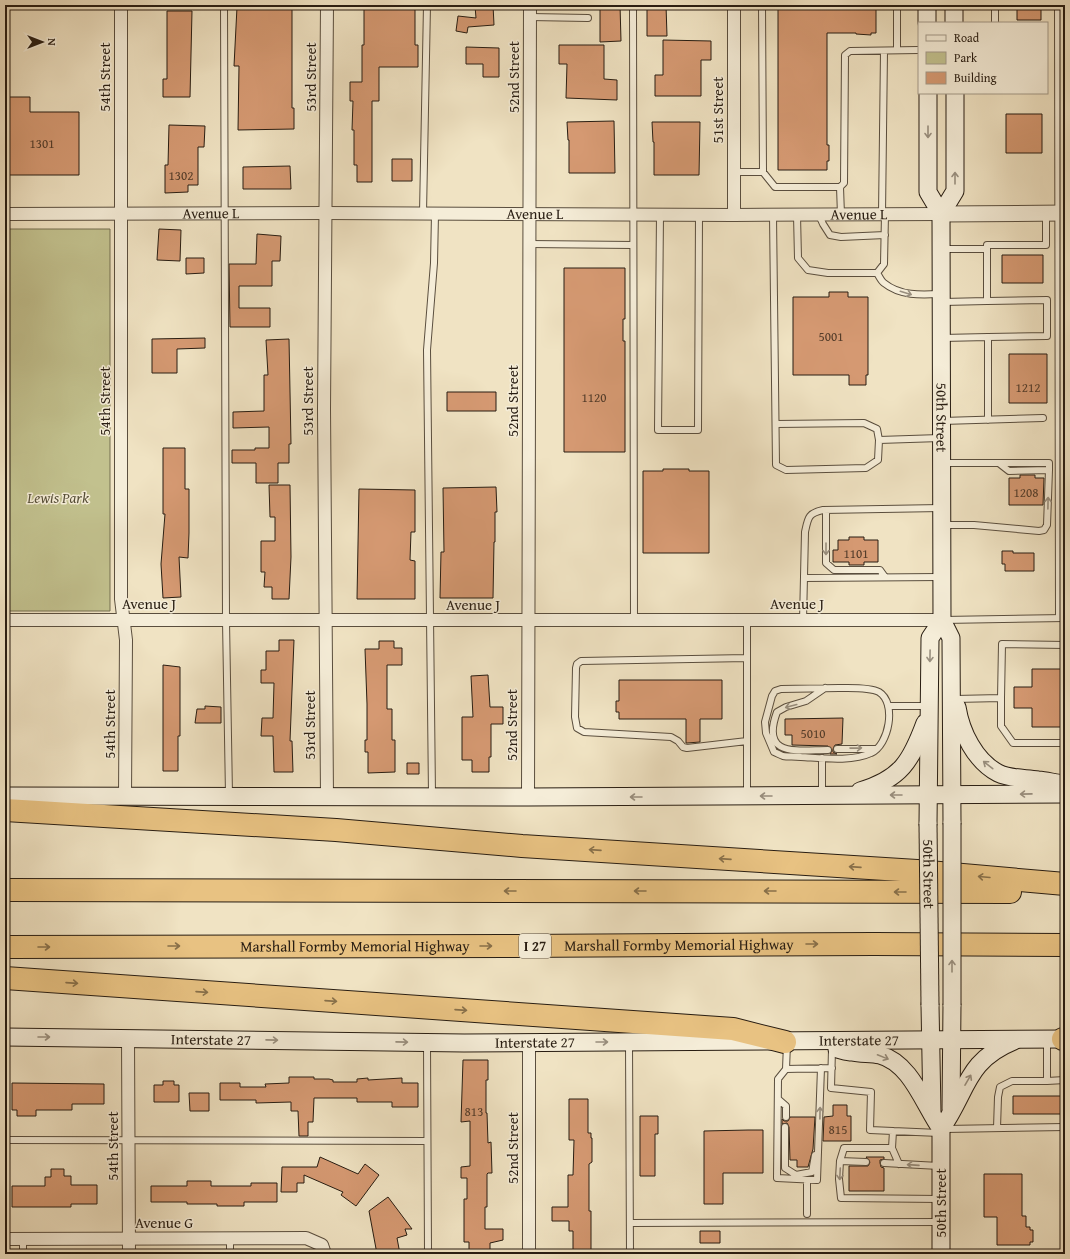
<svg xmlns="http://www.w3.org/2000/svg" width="1070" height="1259" viewBox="0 0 1070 1259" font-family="'Gentium Book Plus',serif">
  <rect width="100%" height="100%" fill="#f0e3c3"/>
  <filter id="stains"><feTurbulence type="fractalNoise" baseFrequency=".005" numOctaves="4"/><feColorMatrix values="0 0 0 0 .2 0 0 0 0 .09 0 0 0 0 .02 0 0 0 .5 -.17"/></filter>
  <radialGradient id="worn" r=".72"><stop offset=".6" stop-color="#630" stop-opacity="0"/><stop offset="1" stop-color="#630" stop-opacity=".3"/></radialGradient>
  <!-- green -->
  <path fill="#c2c18e" stroke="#756f50" d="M5,229H110V611H5Z"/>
  <!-- building -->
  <path fill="#d59972" stroke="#281d12" d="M364,5H415V45H418V67H379V101H372V182H357V165H354V130H352L353,101H350V82H362V45H364Z
    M493,5L494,25L468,27L467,33L456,31L458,16L476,18L475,6Z
    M600,5H620L621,41L600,42Z
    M647,5H666L667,36H647Z
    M778,5H876V33H871V35L856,34V33H827V145H829V161H827V170H778Z
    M1017,5H1041V20H1017Z
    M237,7H292V108H294V129L238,130L239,66H234Z
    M167,11H192L190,97H163V79H167Z
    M663,40L711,41V60H701V96H655V75H663Z
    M559,45H604V79L617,80V100L566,98L567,64H559Z
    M466,47L499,48V77H483V64H466Z
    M6,97H30V112H79V175H5Z
    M1006,114H1042V153H1006Z
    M614,121L615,173H569V140H568L567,122Z
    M652,122H700L699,175H654V142H653Z
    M169,125L205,126L204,147H198V185H188V192L165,193V165H168Z
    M392,159H412V181H392Z
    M290,166L291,189H243V167Z
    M159,229L181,230L180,261L157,260Z
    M257,234L281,236L280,261H272V286H239V308H270V327H230L229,264H256Z
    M1002,255H1043V283H1002Z
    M186,258H204V273L186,274Z
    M564,268H625V319H623V341H625V452H564Z
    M829,292H848V297H868V375H866V385H849V375H793V297H829Z
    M205,338V348L177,349V373H152V339Z
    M289,339L291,444H289V463H278V483H256V463H232V450H255V448H269V427L233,428V412L264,411V375H268L266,340Z
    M1009,354H1047V403H1009Z
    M447,392H496V411H447Z
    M163,448H185V489H189V533L188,558L179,557L181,597L163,598L161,564L165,514H163Z
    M663,469H689V471H709V553H643V471H663Z
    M1020,475H1035V478H1044L1043,505H1009V478H1020Z
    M269,485H290L291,557L289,599H272V587H264L265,572H261V541H275V517H270Z
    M496,487L497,512H495V542H494L493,598H440L441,552H444L443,488Z
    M359,489L415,490V532H411L410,560L415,561V599H357Z
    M849,537H864V540H878V562H864V565H849V562H833V550H838V540H849Z
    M1002,551H1013V553H1034V571H1005V564H1002Z
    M279,640H294L290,741H292L293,772H274L273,736H261L262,718H273L274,683H261V670H266V651H279Z
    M379,641H394V648H402V665H387V709H392V740H395V772L368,773V752H365V740H367V704L365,649H379Z
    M163,665L180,667V736H178V771H163Z
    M1032,669H1065V727H1032V708H1014V687H1032Z
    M488,675L490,707H503V724H491V757H489V772H472V760H462V717H473L471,676Z
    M619,680H722V719H700V742L687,743H686V719H619V712H616V701H619Z
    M205,706L221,707V723H195L197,709H205Z
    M843,718L842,744L835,745L833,749V752L837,754H830L832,750L828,746L792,745V735H785V719Z
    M407,763H419V774H407Z
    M463,1060H488V1080H486V1113H487L488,1143L491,1142L492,1173H488L487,1174V1207H485V1229H503V1240L490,1243V1250L487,1251V1254H469V1242H464V1199H467V1178H461V1167L470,1166V1121L461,1122Z
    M289,1077H314V1079H329L333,1080V1082H357V1079L368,1078V1080L402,1078V1083H418V1107H392V1102H357V1098H314L313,1122H308V1136H299L298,1111H291V1102L256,1103V1100H220V1083H240V1087H266L265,1084L289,1083Z
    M163,1081H174V1085H179V1102H154V1085H163Z
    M12,1083L104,1084V1104H72V1110H36V1116H17V1110H12Z
    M189,1093H209V1111H190Z
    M1013,1096H1064V1114H1013Z
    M569,1099H588V1133H591V1138H592V1162L589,1164V1211H591V1254H573V1231H569V1221H552V1207H568V1175H573L574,1140H569Z
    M833,1105H847V1116H851V1141H823L824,1117L833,1116Z
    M640,1116H658V1134H655V1176H640Z
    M790,1117H815L813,1149L808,1167H797V1160H790L789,1127L787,1123L782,1124V1119L784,1121H788Z
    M748,1130H763V1173H723V1204H704V1131Z
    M320,1157L358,1174L365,1164L379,1175L356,1206L341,1195L343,1192L304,1175V1183H297V1192H281L282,1167H317Z
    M866,1157H884V1159L880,1160V1163L881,1167L884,1168V1191H849V1166H868L870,1162Z
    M51,1169H64V1176H71V1185H97V1204H71V1207H12V1186H45V1177H51Z
    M984,1174H1022V1216H1026V1227H1030V1230H1033V1242H1030V1245H997V1217H984Z
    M187,1181H211V1186H251V1183H277V1202H244V1206H217V1204H187V1202H151V1186H187Z
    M388,1197L412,1229H405L407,1235L397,1238L400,1254H377L369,1211Z
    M700,1231H720V1243H700Z"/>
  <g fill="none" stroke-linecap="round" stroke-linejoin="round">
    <defs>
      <path id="service" d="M224,5L226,621L229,795
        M633,5L634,621
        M762,5L763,172
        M897,5V50
        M995,5V23
        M1058,5L1059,618
        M530,17L588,18
        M734,172H763L775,187H840L844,183L845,55L850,51L919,50
        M840,187L841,215
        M423,213L427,5
        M882,214L884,51
        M660,215L658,430H698L699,215
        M773,215L776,465L786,470L866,468L878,460L879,440L877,429L864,423L776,424
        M797,215L798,258L808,270L828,273H877
        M819,215L823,224L830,235L841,237L885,235
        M529,244L633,245
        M942,249H987
        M877,273C879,276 881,281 884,283C900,296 921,295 939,294
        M877,273L884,264L885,214
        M943,302L987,301
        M942,338L988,337
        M988,420V337L1047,336V300L987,301V245H1046V213
        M942,421L1043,418
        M879,440L940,438
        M943,463H1049V470L1047,525L1044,530L1039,531L974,525H943
        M1000,464L1009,471L1049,470
        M826,510V563L834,570H880L885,577
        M804,578L940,577
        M943,620L1065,618
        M747,621V795
        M803,621L805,532C808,518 808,513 823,510L941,508
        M747,658L581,661L577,664L576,668L575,717L577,728L584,732L671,737L678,741L683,747L687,748L747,741
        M825,688L806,701L786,707L777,712C760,758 797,750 828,750
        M839,688C850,688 870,687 879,692C897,703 889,745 871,753C852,762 821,758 801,757C795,756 788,757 783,756C780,755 777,753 774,752L766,733L765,722L772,696L775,691L781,689Z
        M1001,698V726L1013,743H1065
        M955,699L1001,698L1002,644L1065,645
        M888,706H927
        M837,749H876
        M822,794V758
        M432,795L427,350L434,263L435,214
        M1047,1041V1081L1065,1080
        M629,1043L630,1254
        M427,1044L428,1254
        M787,1044L786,1069L778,1079L777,1178L817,1180L821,1068
        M832,1049L831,1088L871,1092L870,1130L939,1133
        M786,1069L832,1068
        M778,1099L786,1106V1117
        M785,1127V1168L796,1175L812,1172L815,1155
        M997,1128L998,1097L1000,1087L1012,1081H1047
        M945,1129L1065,1127
        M5,1140L427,1141
        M892,1148L893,1131
        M840,1161L844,1148H892L899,1164
        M866,1162L840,1161L839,1179L841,1198L940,1199
        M884,1163L939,1166
        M807,1180V1214
        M630,1223L941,1222
        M23,1239V1254
        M230,1254V1239"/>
      <g id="minor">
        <path d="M121,5V599L126,640L125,796"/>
        <path d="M734,5V215"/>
        <path id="s1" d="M5,214L326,213L734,215L941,214"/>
        <path d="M5,620H942"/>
        <path d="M327,796L324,409L327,5"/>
        <path d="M528,797L530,5"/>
        <path d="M128,1038L129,1254"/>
        <path d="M529,1042V1254"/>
        <path d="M5,1239L306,1238L322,1245L325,1254"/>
      </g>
      <path id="tertiary" d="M941,214L1065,213"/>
      <g id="secondary">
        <path d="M927,5V23"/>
        <path d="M954,5V23"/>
        <path id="s2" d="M928,93V192L941,214L942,620L951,638L952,823"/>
        <path d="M941,214L955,191V93"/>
        <path d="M957,707C961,732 975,761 998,773C1010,779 1025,778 1038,780C1047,781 1056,783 1065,784"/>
        <path d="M860,791C901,779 911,761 925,723"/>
        <path d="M5,796L528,797L1065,794"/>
        <path d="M928,824L930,638L942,620"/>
        <path d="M930,1005L932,1112"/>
        <path id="s3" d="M5,1037L464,1043L1065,1039"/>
        <path d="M837,1049C842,1050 847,1052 852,1052C861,1054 871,1053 880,1055C911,1063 924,1105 941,1129V1254"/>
        <path d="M951,1109L952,1005"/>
        <path d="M941,1129C968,1091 965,1061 1014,1041"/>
      </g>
      <g id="motorway">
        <path d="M5,810L336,830L522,846L917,871L1065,884"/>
        <path d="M5,890L1010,892"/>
        <path id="s4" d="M5,947L514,946L874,944L1065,945"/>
        <path d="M5,978L733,1029L785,1042"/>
        <path d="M1063,1039H1065"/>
      </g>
    </defs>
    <!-- service casing -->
    <use href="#service" stroke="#5a4e3e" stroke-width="8"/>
    <!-- minor casing -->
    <use href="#minor" stroke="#5a4e3e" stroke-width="14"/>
    <!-- tertiary casing -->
    <use href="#tertiary" stroke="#5a4e3e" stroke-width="17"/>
    <!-- secondary casing -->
    <use href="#secondary" stroke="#281d12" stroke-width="19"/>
    <!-- motorway casing -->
    <use href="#motorway" stroke="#281d12" stroke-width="24"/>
    <!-- service -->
    <use href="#service" stroke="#f5edd8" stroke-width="6"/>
    <!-- minor -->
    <use href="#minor" stroke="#f5edd8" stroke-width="12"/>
    <!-- tertiary -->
    <use href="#tertiary" stroke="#f5edd8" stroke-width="15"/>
    <!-- secondary -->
    <use href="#secondary" stroke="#f5edd8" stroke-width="17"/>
    <!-- motorway -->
    <use href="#motorway" stroke="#e8c282" stroke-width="22"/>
    <defs>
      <g id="secondary-bridge">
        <path d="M952,823V1005"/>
        <path id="s5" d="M928,824L930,1005"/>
      </g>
    </defs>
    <!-- secondary-bridge casing -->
    <use href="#secondary-bridge" stroke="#281d12" stroke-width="19" stroke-linecap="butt"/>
    <!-- secondary-bridge -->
    <use href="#secondary-bridge" stroke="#f5edd8" stroke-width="17"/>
  </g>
  <!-- one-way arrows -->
  <defs><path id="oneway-shaft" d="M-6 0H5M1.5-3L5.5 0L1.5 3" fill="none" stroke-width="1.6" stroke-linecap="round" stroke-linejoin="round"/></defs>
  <g stroke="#998f7f">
    <use href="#oneway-shaft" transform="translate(928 132) rotate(90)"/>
    <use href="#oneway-shaft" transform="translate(955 178) rotate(-90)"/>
    <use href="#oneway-shaft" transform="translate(906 293) rotate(17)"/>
    <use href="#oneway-shaft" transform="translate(1048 503) rotate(-89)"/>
    <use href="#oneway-shaft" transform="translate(826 549) rotate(90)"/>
    <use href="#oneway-shaft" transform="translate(930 656) rotate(91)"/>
    <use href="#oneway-shaft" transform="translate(791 706) rotate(165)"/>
    <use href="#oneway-shaft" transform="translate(856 748) rotate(-1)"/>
    <use href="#oneway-shaft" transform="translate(988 765) rotate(-142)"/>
    <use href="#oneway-shaft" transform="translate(1026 794) rotate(179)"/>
    <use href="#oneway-shaft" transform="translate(896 795) rotate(180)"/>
    <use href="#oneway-shaft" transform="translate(766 796) rotate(180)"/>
    <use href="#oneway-shaft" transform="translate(636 797) rotate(180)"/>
    <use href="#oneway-shaft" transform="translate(952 966) rotate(-90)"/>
    <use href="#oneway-shaft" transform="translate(44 1037)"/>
    <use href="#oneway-shaft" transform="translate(272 1040) rotate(1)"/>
    <use href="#oneway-shaft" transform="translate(402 1042) rotate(1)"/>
    <use href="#oneway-shaft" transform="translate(602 1042)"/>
    <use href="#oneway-shaft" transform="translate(883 1057) rotate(22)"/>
    <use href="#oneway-shaft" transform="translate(968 1080) rotate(-60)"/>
    <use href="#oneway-shaft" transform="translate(820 1113) rotate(-89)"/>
    <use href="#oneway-shaft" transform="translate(913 1165) rotate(-176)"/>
    <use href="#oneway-shaft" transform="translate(840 1174) rotate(93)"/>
  </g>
  <g stroke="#88704a">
    <use href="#oneway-shaft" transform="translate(595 850) rotate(-176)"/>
    <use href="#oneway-shaft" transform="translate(725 859) rotate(-176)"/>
    <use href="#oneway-shaft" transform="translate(855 867) rotate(-176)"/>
    <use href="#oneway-shaft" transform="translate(984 877) rotate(-175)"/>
    <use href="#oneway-shaft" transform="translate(510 891) rotate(-180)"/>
    <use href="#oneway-shaft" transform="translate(640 891) rotate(-180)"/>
    <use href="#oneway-shaft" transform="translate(770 891) rotate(-180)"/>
    <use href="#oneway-shaft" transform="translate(900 892) rotate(-180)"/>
    <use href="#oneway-shaft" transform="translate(812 944)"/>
    <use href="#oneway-shaft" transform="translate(174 946)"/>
    <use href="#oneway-shaft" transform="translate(486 946)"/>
    <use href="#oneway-shaft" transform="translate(44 947)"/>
    <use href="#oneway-shaft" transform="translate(72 983) rotate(4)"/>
    <use href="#oneway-shaft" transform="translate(202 992) rotate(4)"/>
    <use href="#oneway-shaft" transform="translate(331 1001) rotate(4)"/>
    <use href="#oneway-shaft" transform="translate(461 1010) rotate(4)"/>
  </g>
  <g text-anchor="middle" stroke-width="3" stroke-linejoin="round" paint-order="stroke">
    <!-- number labels -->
    <g font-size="13" fill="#533c2a">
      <text x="42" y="148">1301</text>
      <text x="181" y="180">1302</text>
      <text x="831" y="341">5001</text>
      <text x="1028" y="392">1212</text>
      <text x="594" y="402">1120</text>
      <text x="1026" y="497">1208</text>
      <text x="856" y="558">1101</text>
      <text x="813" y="738">5010</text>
      <text x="474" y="1116">813</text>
      <text x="838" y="1134">815</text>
    </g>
    <!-- shield labels -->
    <rect fill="#f5edd8" stroke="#665b4d" stroke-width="1" x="519" y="934" width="32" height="24" rx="3"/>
    <g font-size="14" font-weight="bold" fill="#281d12">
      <text x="535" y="951">I 27</text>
    </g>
    <!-- street labels -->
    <g font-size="15" fill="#281d12" stroke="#f5edd8">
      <text transform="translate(105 77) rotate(-90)" y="5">54th Street</text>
      <text transform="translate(311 77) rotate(-90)" y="5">53rd Street</text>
      <text transform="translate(514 77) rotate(-90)" y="5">52nd Street</text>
      <text transform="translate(718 110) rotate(-90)" y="5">51st Street</text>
      <text dy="5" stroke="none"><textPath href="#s1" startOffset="206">Avenue L</textPath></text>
      <text dy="5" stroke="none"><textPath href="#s1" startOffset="530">Avenue L</textPath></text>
      <text dy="5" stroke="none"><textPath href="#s1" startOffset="854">Avenue L</textPath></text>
      <text transform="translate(105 401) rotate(-90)" y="5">54th Street</text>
      <text transform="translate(308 401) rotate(-90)" y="5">53rd Street</text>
      <text transform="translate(513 401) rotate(-90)" y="5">52nd Street</text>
      <text dy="5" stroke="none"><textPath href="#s2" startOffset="328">50th Street</textPath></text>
      <text x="149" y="609">Avenue J</text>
      <text x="797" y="609">Avenue J</text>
      <text x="473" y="610">Avenue J</text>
      <text transform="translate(110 724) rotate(-90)" y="5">54th Street</text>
      <text transform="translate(310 725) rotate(-90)" y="5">53rd Street</text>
      <text transform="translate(512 725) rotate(-90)" y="5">52nd Street</text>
      <text dy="5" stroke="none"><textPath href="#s5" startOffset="50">50th Street</textPath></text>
      <text dy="5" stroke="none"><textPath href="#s4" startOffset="674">Marshall Formby Memorial Highway</textPath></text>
      <text dy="5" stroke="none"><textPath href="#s4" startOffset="350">Marshall Formby Memorial Highway</textPath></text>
      <text dy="5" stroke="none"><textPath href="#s3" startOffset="206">Interstate 27</textPath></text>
      <text dy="5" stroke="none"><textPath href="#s3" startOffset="854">Interstate 27</textPath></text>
      <text dy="5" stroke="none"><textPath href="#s3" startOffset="530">Interstate 27</textPath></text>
      <text transform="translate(113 1146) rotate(-90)" y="5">54th Street</text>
      <text transform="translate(513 1148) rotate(-90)" y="5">52nd Street</text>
      <text transform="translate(941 1203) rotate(-90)" y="5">50th Street</text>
      <text x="164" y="1228">Avenue G</text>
    </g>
    <!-- park labels -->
    <g font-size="15" font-style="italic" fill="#564e37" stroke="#f5edd8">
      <text x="58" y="503">Lewis Park</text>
    </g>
  </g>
  <!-- margin -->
  <rect width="1070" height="1259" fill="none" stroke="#f0e3c3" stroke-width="20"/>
  <rect x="6" y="6" width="1058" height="1247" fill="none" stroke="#281d12" stroke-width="2"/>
  <rect x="10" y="10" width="1050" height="1239" fill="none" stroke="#281d12"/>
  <!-- legend -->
  <rect x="918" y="22" width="130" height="72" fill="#f5edd8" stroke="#a39a89"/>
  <rect x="926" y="35" width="20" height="6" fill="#f5edd8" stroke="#a39a89"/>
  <text x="954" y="42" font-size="12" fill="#281d12">Road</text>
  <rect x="926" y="52" width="20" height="12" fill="#c2c18e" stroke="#a39a89"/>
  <text x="954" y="62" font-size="12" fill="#281d12">Park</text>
  <rect x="926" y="72" width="20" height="12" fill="#d59972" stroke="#a39a89"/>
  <text x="954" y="82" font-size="12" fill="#281d12">Building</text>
  <!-- north arrow -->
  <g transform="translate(42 42) rotate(90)" stroke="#f5edd8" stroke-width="3" paint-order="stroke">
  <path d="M0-3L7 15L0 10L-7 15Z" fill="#281d12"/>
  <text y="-6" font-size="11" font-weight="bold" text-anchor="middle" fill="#281d12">N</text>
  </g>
  <rect width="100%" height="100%" filter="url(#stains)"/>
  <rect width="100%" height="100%" fill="url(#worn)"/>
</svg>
